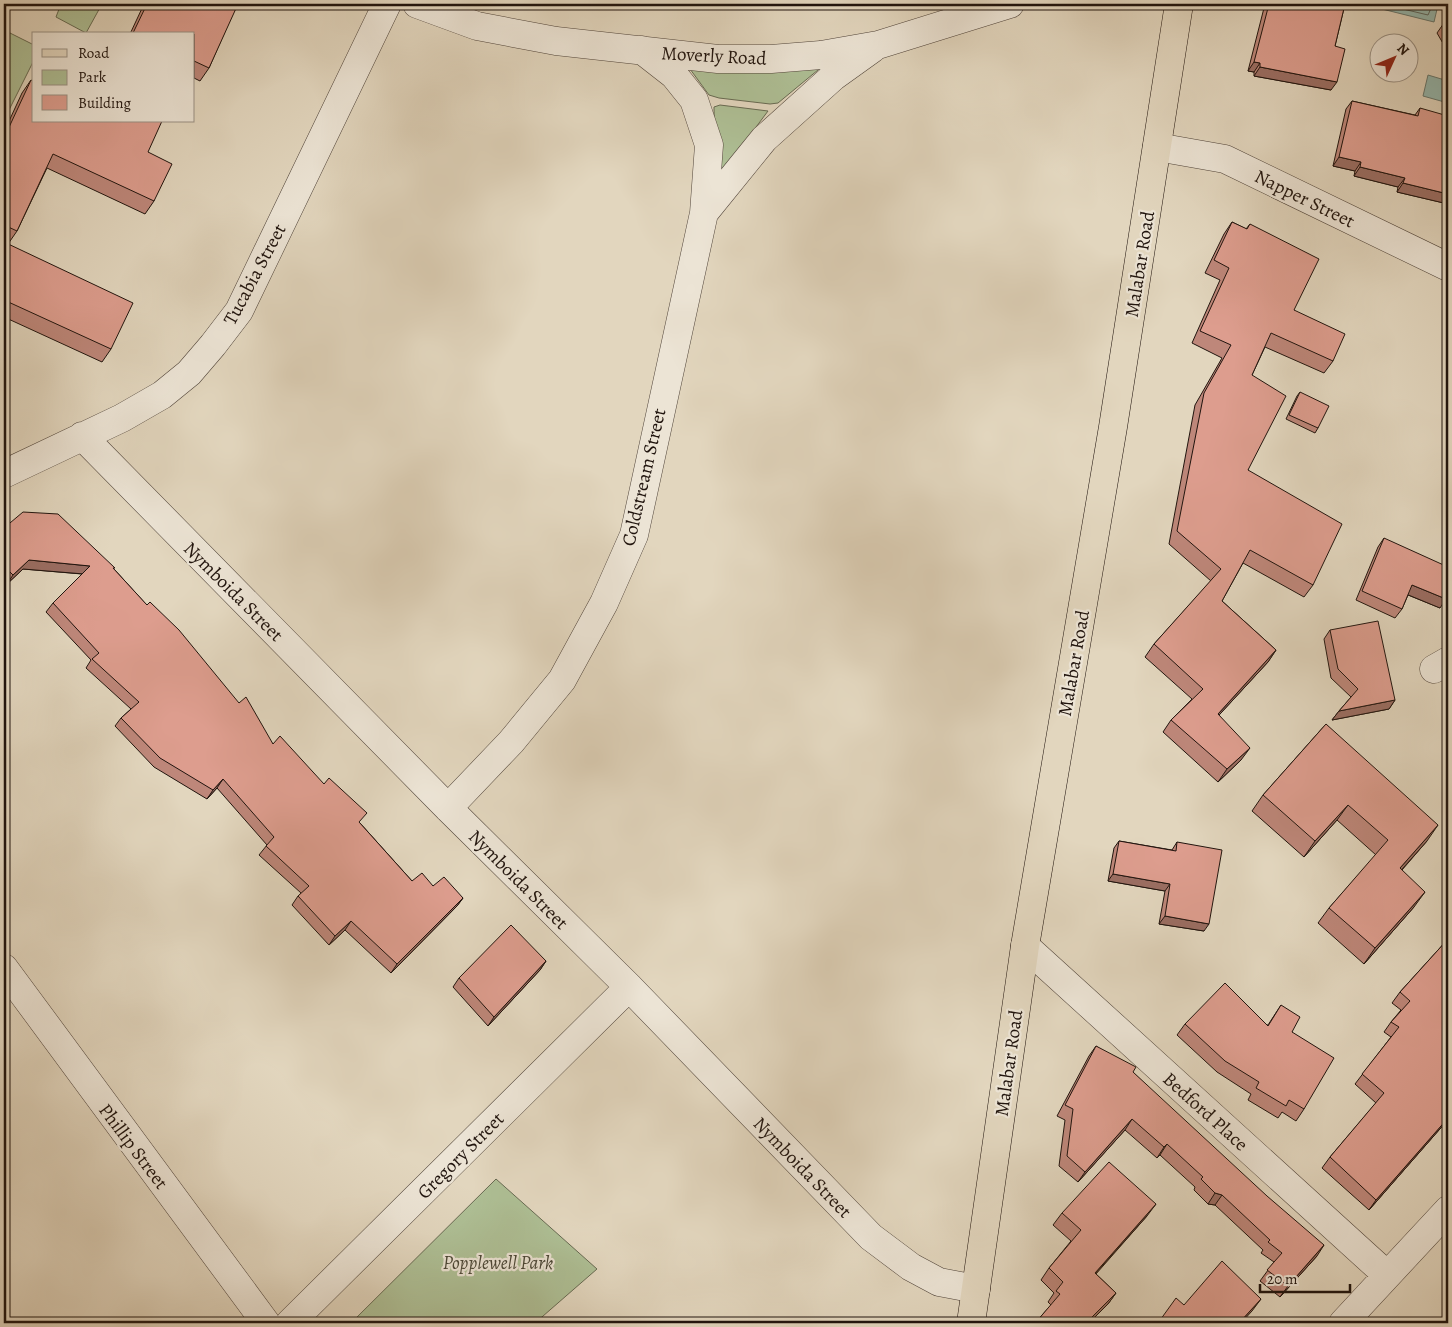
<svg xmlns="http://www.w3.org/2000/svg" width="1452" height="1327" viewBox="0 0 1452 1327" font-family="Alegreya,serif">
  <rect width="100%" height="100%" fill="#e2d6be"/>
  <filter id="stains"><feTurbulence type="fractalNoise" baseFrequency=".004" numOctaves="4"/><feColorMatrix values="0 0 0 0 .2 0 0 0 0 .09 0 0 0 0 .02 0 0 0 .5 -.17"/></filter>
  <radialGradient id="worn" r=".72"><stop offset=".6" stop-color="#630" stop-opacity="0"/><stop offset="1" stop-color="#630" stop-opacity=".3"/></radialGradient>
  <!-- green -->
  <path fill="#aebf95" stroke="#676a52" d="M61,4H102L86,33L56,17Z
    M4,30L34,45V60L4,120Z
    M824,65L778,103L770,104L719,98L709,95L690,69Z
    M720,105L768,111L715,182L714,107Z
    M496,1179L597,1269L535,1323H351Z"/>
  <!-- water -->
  <path fill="#95b9b0" stroke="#66776f" d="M1362,4H1433L1438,5L1434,22Z
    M1428,75L1448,81V103L1423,96Z"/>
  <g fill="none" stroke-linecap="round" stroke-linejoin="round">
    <!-- shore -->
    <path stroke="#5a665f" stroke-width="1" d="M1382,4L1428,15L1433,4"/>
    <defs>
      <path id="minor" d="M417,4L477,26L556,41L718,59H771L821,55L878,45L1010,4
        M1157,147L1225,159L1448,267
        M704,213L764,139L833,77L872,49
        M82,436L448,808L629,987L871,1237L911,1267L939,1282L976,1289
        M4,474L122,418L162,395L189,373L213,345L239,311L387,4
        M1434,669L1448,661
        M448,808L511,742L562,680L604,603L634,535L704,213L709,145L694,100L674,75L642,50
        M1025,946L1387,1275
        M4,968L266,1323
        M290,1323L629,987
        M1343,1323L1448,1210"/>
      <path id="major" d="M971,1323L1025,946L1113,427L1179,4"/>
    </defs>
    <!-- minor casing -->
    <use href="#minor" stroke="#50443a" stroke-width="29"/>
    <!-- major casing -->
    <use href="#major" stroke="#20140e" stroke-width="29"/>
    <!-- minor -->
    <use href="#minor" stroke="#ece4d5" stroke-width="28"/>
    <!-- major -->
    <use href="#major" stroke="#e2d6be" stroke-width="28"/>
  </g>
  <!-- wall -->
  <path fill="#be877a" stroke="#20140e" d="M144,4H237L209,68L200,81L194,78V34H130Z
    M1265,4H1345L1335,46L1331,90L1254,76V72L1248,71Z
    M1448,18V52L1437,33L1446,20Z
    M31,80L148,152L154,201L145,214L47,168L17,231L8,244L111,349L102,362L4,317V132L22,93Z
    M1352,101L1415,115L1420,108L1448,204L1397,192L1398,187L1354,176L1355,171L1333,166L1346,109Z
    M1232,222L1246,229L1250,224L1294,310L1333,361L1324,373L1265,347L1252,375L1248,470L1313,585L1304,597L1243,563L1222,601L1276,650L1268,662L1219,715L1241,760L1218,782L1163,732L1171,720L1192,699L1145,657L1154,644L1211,581L1169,544L1195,405L1222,358L1192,343L1220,280L1205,273L1224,234Z
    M1300,392L1318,428L1315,433L1286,419L1297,396Z
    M4,528L114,569L273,744L360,823L412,881L433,886L463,898L457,906L391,973L345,930L329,945L292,905L298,896L301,893L259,855L267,845L217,788L207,799L154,767L115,726L121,718L131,709L86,668L91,660L46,612L53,603L82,574L23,569L7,584L4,581Z
    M1384,538L1440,608L1408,595L1402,609L1395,618L1356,600L1378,547Z
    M1330,630L1395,700L1389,709L1332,720L1339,711L1351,697L1331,678L1324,639Z
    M1326,724L1427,841L1402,870L1414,907L1364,964L1318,923L1329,908L1376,855L1337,820L1304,857L1252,811L1263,795Z
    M1119,841L1172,850L1177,842L1204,931L1159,924L1165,891L1108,881L1114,848Z
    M1448,939L1446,1122L1369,1210L1322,1168L1330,1157L1376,1103L1355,1084L1391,1037L1384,1032L1391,1022L1401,1010L1392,1003L1400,992Z
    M546,961L540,970L488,1026L453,987L459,978Z
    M1281,1005L1292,1032L1304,1109L1296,1121L1282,1112L1278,1118L1248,1100L1251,1094L1217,1072L1177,1035L1185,1024L1268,1025Z
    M1096,1046L1133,1072L1317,1256L1280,1297L1260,1281L1274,1262L1261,1253L1263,1250L1215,1205L1208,1204L1194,1190L1195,1187L1160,1155L1157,1158L1125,1130L1078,1182L1059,1166L1065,1120L1057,1116L1089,1056Z
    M1062,1213L1147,1216L1096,1274L1116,1293L1108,1304L1089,1323H1035L1051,1305L1048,1302L1054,1293L1041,1280L1049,1268L1071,1241L1053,1225Z"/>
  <!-- shaded-wall -->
  <path fill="#9b6e63" stroke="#20140e" d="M1254,62L1260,63L1254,72L1248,71Z
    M1260,67L1337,82L1331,90L1254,76Z
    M1339,157L1361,162L1355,171L1333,166Z
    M1360,167L1405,178L1398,187L1354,176Z
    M1403,183L1448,194V204L1397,192Z
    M29,560L90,566L84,574L23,569L7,584L13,575Z
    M1412,585L1446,599L1440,608L1406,594Z
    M1276,650L1268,662L1209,726L1218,714Z
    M1395,700L1389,709L1332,720L1339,711Z
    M1250,748L1241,760L1218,782L1227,769Z
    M223,779L217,788L207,799L213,790Z
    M1348,805L1337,820L1304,857L1315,841Z
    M1438,825L1427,841L1389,884L1400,868Z
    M1113,874L1170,884L1165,891L1108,881Z
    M1425,892L1414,907L1364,964L1375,948Z
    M463,898L457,906L391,973L397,964Z
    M1165,916L1209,924L1204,931L1159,924Z
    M351,921L345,930L329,945L335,936Z
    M546,961L540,970L488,1026L494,1017Z
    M1448,1118V1119L1446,1122L1369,1210L1376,1200Z
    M1132,1119L1125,1130L1078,1182L1085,1172Z
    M1167,1144L1160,1155L1157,1158L1164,1147Z
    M1215,1193L1222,1195L1215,1205L1208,1204Z
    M1156,1204L1147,1216L1086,1284L1095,1273Z
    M1324,1245L1317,1256L1280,1297L1288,1286Z
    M1116,1293L1108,1304L1089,1323H1086Z
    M1261,1299L1252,1311L1241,1323H1239Z"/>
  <!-- building -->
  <path fill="#dd9d8e" stroke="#20140e" d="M147,4H238L209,68L194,61V34L133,33Z
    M1269,4H1345L1335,46L1345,49L1337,82L1260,67V63L1254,62Z
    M31,80L34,82V121H162L148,152L172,164L154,201L53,154L17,231L4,225V138Z
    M1352,101L1418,116L1420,108L1448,116V194L1403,183L1405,178L1360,167L1361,162L1339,157Z
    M1232,222L1247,229L1250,224L1319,259L1294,310L1345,334L1333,361L1271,333L1252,375L1286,396L1248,470L1342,524L1313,585L1250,550L1222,601L1276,650L1218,714L1250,748L1227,769L1171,720L1203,689L1154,644L1221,569L1177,531L1204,393L1231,345L1200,331L1229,268L1214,260Z
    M4,242L133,303L111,349L4,300Z
    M1300,392L1329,406L1318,428L1289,415Z
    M23,512L58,514L115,568H113L147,605L150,602L179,630L239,703L246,697L273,744L280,736L324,784L329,778L367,813L359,822L412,881L422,873L433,886L444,877L463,898L397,964L351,921L335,936L298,896L309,886L266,846L274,837L223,779L213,790L160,758L121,718L139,702L92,659L99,653L53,603L90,566L29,560L13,575L4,566V528Z
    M1384,538L1448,567V594L1446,599L1412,585L1402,609L1362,591Z
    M1378,621L1395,700L1339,711L1358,689L1338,669L1330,630Z
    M1326,724L1438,825L1400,868L1425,892L1375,948L1329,908L1388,840L1348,805L1315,841L1263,795Z
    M1119,841L1176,851L1177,842L1222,850L1209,924L1165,916L1170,884L1113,874Z
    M511,925L546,961L494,1017L459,978Z
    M1448,939V1118L1376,1200L1330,1157L1384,1093L1362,1074L1399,1027L1391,1022L1410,1001L1400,992Z
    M1225,983L1268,1026L1281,1005L1300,1017L1292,1032L1334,1058L1304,1109L1289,1100L1286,1106L1256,1088L1259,1082L1225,1061L1185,1024Z
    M1096,1046L1136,1067L1133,1072L1267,1196L1324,1245L1288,1286L1267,1270L1282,1253L1268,1242L1270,1240L1222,1195L1215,1193L1201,1179L1203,1177L1167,1144L1164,1147L1132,1119L1085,1172L1067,1156L1073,1109L1065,1105Z
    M1109,1162L1156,1204L1095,1273L1116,1293L1086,1323H1039L1037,1321L1060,1294L1056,1291L1063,1282L1049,1268L1081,1230L1062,1213Z
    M1222,1261L1261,1299L1239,1323H1158L1176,1298L1184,1305Z"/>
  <g text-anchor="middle" stroke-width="4.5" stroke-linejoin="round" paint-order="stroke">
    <!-- street labels -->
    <g font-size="19" fill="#20140e" stroke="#ece4d5">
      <text transform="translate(714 55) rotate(3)" y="7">Moverly Road</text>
      <text transform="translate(1305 198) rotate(26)" y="7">Napper Street</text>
      <text transform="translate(1139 264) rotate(-81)" y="7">Malabar Road</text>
      <text transform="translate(254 274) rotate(-62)" y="7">Tucabia Street</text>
      <text transform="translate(643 477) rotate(-77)" y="7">Coldstream Street</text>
      <text transform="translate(234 591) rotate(45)" y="7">Nymboida Street</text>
      <text transform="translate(1073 663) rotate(-80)" y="7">Malabar Road</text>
      <text transform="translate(519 879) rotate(45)" y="7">Nymboida Street</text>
      <text transform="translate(1008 1063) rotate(-82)" y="7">Malabar Road</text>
      <text transform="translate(1206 1111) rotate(42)" y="7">Bedford Place</text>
      <text transform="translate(134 1146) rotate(53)" y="7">Phillip Street</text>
      <text transform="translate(460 1155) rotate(-45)" y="7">Gregory Street</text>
      <text transform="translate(803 1167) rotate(46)" y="7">Nymboida Street</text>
    </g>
    <!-- park labels -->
    <g font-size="19" font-style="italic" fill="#4b4736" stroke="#ece4d5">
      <text x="498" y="1269">Popplewell Park</text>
    </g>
  </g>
  <!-- margin -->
  <rect width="1452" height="1327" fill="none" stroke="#e2d6be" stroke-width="20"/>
  <rect x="5" y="5" width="1442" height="1317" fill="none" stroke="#20140e" stroke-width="2.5"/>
  <rect x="10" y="10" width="1432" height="1307" fill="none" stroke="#20140e"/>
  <!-- legend -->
  <rect x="32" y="32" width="162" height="90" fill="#ece4d5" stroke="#9a9185"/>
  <rect x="42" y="49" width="25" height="8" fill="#e2d6be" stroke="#9a9185"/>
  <text x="78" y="58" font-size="15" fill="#20140e">Road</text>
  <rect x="42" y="70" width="25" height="15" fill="#aebf95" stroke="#9a9185"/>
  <text x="78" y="82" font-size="15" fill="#20140e">Park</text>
  <rect x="42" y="95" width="25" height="15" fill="#dd9d8e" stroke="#9a9185"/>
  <text x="78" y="108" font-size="15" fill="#20140e">Building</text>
  <!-- north arrow -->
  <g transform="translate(1394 58) rotate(46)"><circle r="24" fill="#ece4d5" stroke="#9a9185"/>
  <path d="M0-4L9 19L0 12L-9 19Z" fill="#8f2418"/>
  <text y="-8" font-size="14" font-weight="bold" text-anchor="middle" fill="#20140e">N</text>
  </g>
  <!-- scale -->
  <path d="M1260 1284v8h90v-8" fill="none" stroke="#20140e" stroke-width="2.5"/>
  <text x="1267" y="1284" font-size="15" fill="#20140e" stroke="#ece4d5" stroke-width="4" paint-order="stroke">20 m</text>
  <rect width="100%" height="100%" filter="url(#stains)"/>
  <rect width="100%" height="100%" fill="url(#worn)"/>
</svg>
